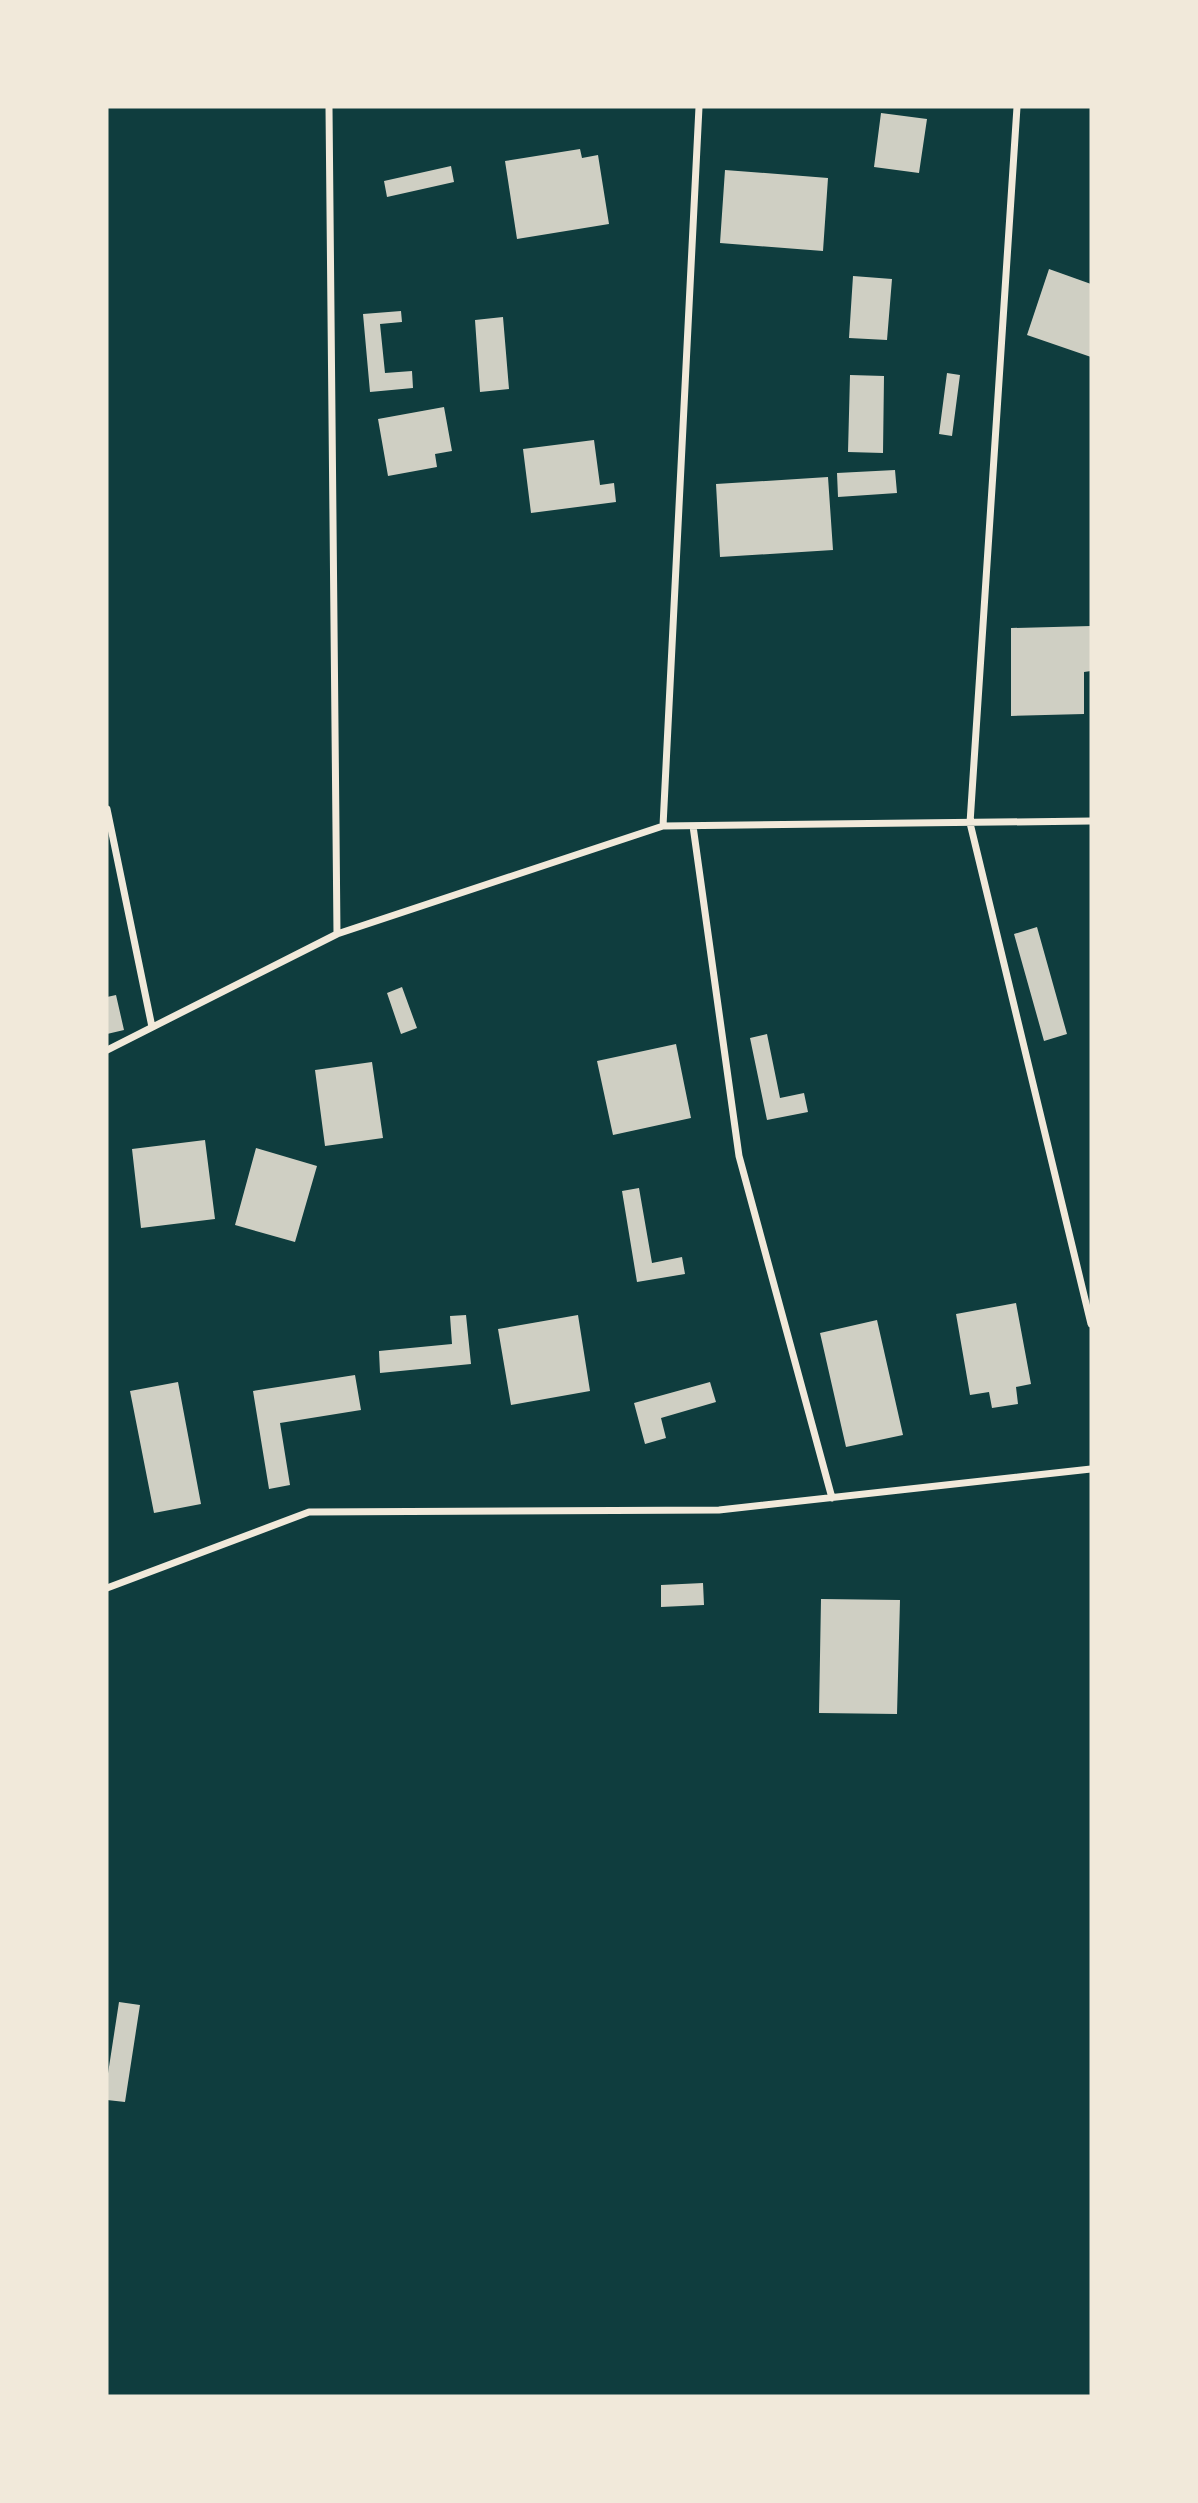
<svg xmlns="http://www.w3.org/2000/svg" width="1198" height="2503" viewBox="0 0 1198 2503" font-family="Rubik,sans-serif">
  <rect width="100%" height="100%" fill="#0f3d3e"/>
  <!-- building -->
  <path fill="#cfcfc3" d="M881,113L927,119L919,173L874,167Z
    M580,149L582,158L598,155L609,224L517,239L505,161Z
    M451,166L454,182L387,197L384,181Z
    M725,170L828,178L823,251L720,243Z
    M1049,269L1091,284V357L1027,335Z
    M853,276L892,279L887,340L849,338Z
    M401,311L402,322L380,324L385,373L412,371L413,388L370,392L363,314Z
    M503,317L509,389L480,392L475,320Z
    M947,373L960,375L952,436L939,434Z
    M850,375L884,376L883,453L848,452Z
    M444,407L452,451L435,454L437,467L388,476L378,419Z
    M594,440L600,485L614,483L616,502L531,513L523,449Z
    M895,470L897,493L838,497L837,473Z
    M828,477L833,550L720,557L716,484Z
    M1091,626V671L1084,672V714L1011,716V628Z
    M1037,927L1067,1034L1044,1041L1014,934Z
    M402,987L417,1028L401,1034L387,993Z
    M116,995L124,1030L107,1034V997Z
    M767,1034L780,1098L804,1093L808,1112L767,1120L750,1038Z
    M676,1044L691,1118L613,1135L597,1061Z
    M372,1062L383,1138L325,1146L315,1070Z
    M205,1140L215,1219L141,1228L132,1149Z
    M256,1148L317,1166L295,1242L235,1225Z
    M639,1188L652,1263L682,1257L685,1274L637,1282L622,1191Z
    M1016,1303L1031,1384L1016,1387L1018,1404L992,1408L989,1392L970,1395L956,1314Z
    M466,1315L471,1364L380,1373L379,1351L452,1344L450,1316Z
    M578,1315L590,1391L511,1405L498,1329Z
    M877,1320L903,1435L846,1447L820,1333Z
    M355,1375L361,1410L280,1423L290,1485L269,1489L253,1391Z
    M178,1382L201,1504L154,1513L130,1391Z
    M710,1382L716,1402L661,1418L666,1438L645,1444L634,1403Z
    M703,1583L704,1605L661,1607V1585Z
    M821,1599L900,1600L897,1714L819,1713Z
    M119,2002L140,2005L125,2102L107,2100V2080Z"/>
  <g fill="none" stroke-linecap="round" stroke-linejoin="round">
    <!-- minor -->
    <path stroke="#f1e9da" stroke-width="7" d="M329,107L337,934
      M1017,107L970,823L1091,1324
      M107,809L152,1027
      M663,826L699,107
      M693,826L739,1156L832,1498
      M107,1050L337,934L663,826L1091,821
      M107,1588L309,1512L719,1510L1091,1469"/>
  </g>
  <!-- border -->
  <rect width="1198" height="2503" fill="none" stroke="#f1e9da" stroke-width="217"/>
</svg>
